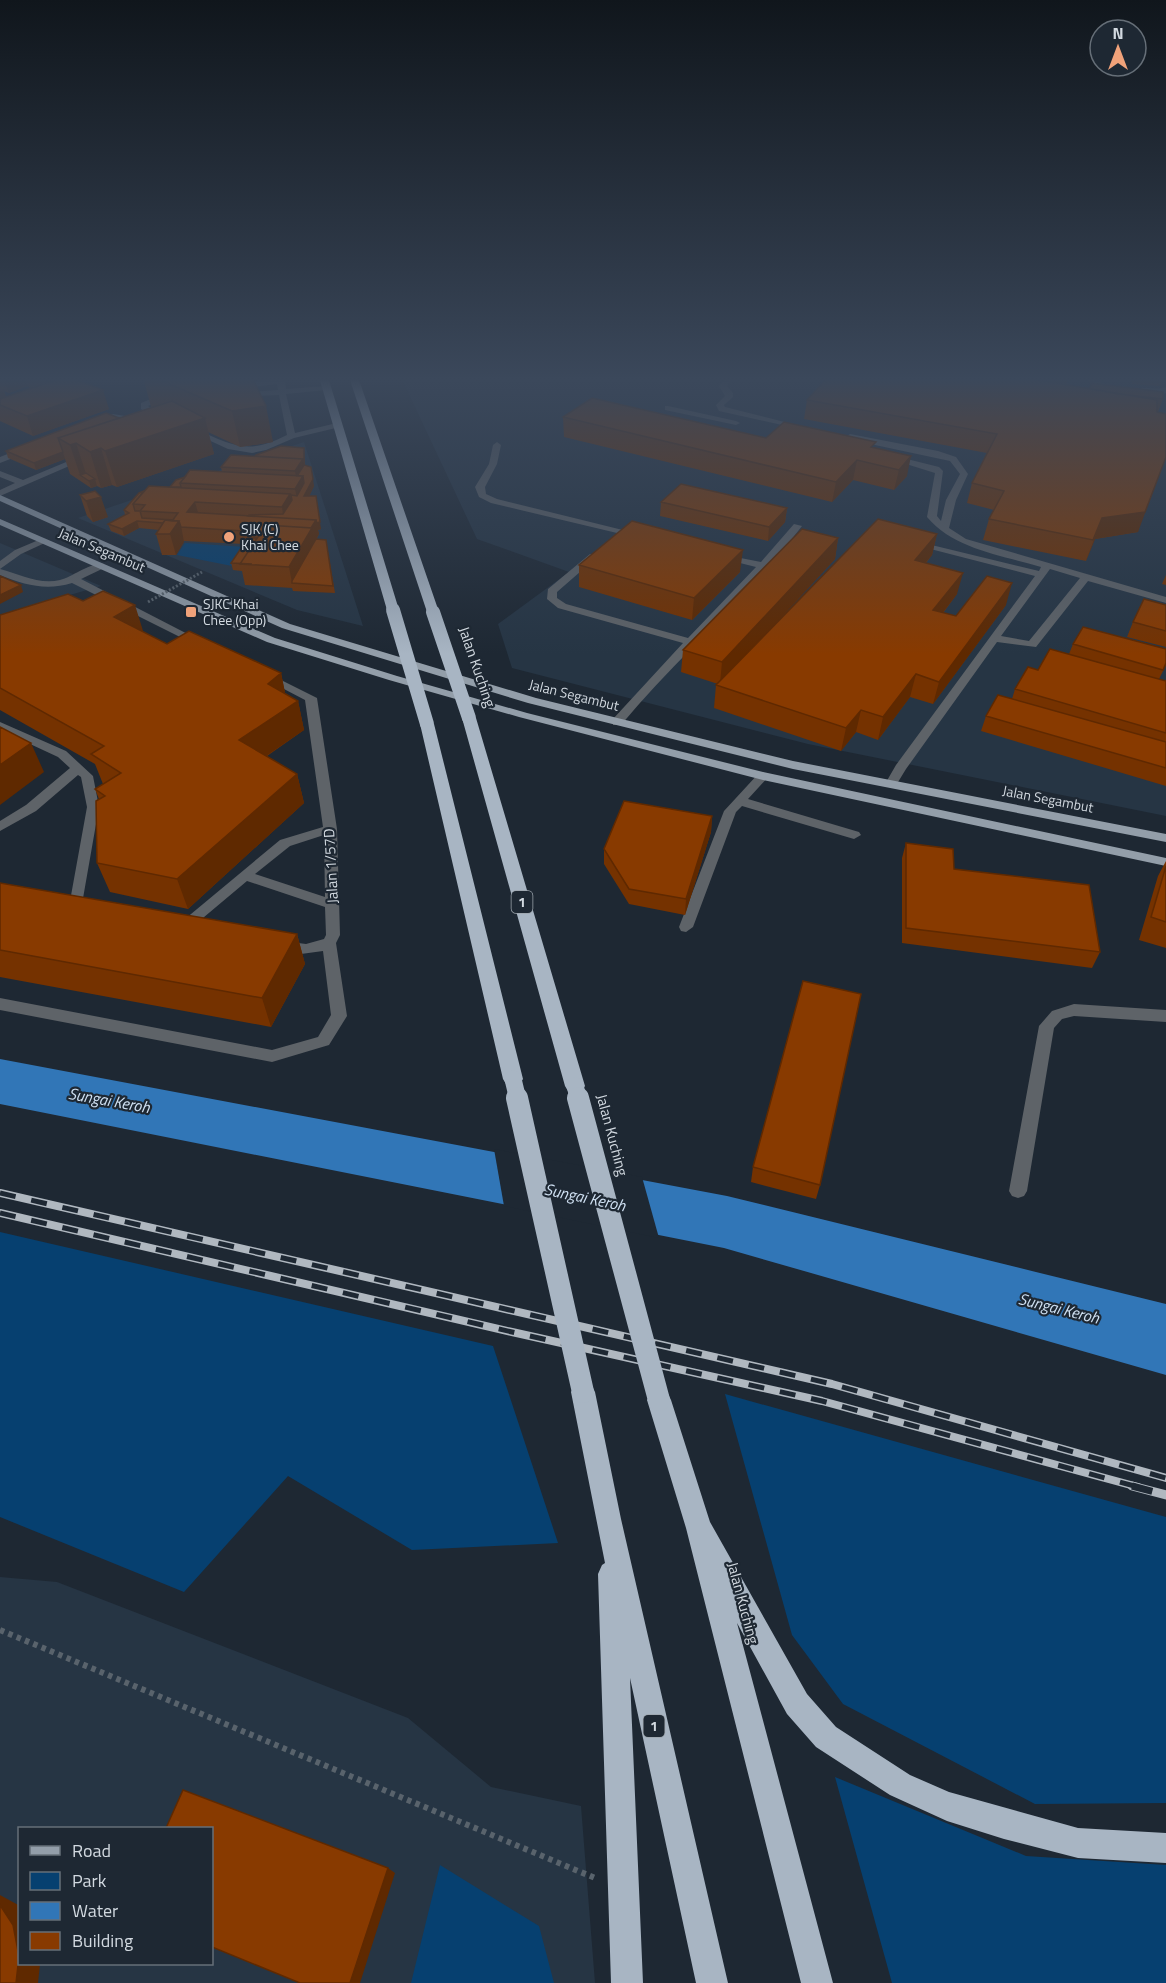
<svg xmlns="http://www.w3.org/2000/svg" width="1166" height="1983" viewBox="0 0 1166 1983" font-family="'Titillium Web',sans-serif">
  <rect width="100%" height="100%" fill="#1e2833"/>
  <!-- built -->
  <path fill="#263544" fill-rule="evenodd" d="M401,377H1166V816L808,744L512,668L498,624L569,572L477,539Z
    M304,442L363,626L297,610L78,518Z
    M0,543L101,586L0,615Z
    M0,1577L57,1582L408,1718L491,1787L581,1806L595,1983H0ZM20,1828H212V1964H20Z"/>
  <!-- green -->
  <path fill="#064070" d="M185,543L246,547L232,566L177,555Z
    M0,1232L493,1346L558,1543L412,1550L288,1476L184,1592L0,1517Z
    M725,1394L1166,1517V1803L1035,1804L843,1704L792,1635Z
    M835,1777L1026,1856L1166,1865V1983H892Z
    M440,1865L539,1926L554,1983H411Z"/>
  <!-- water -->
  <path fill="#3176b7" d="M0,1059L727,1196L1166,1304V1375L724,1248L0,1104Z"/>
  <!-- pier -->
  <path fill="#1e2833" d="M494,1149L642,1177L659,1238L504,1206Z"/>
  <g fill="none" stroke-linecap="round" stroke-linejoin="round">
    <!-- path -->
    <path stroke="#59636c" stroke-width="6" stroke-dasharray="4.5 4.5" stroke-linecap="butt" d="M0,1630L595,1878"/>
    <!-- minor -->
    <path fill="#5e6368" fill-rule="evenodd" d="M726,377H734L727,386L733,393V397L724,405L725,407L804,427L800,429L719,411L716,405L725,396L719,386Z
      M1086,377H1094L1098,382L1117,387L1113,389L1092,386Z
      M281,379L285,381L286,389L326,386L330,388L326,390L286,394L295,433L337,423H340V427L294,438L266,450L252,453L228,449L189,431L196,429C233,446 248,455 287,435L279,395L251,396L247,394L251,392L278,390L277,384L243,388L239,386L243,382Z
      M1166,387V393L1162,394L1136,390C1144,385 1157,391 1166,387Z
      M166,393L173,395L148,406L166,416V420H160L141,409V403Z
      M668,406L736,421L740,423L736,425L665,410V406Z
      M113,414L125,416L143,426L139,428L113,419L95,424L91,422Z
      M850,434L938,451L956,457L968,474L956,500L949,528L966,539L1166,597V603L1088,581L1036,647L997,642L906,769L895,787H887L885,784L896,765L1035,576L911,544V540L1039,571L1041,567C1002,555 955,550 927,517L935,473L887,458L891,455L939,467L943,471L937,516L941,521L946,500L960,474L950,461L847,439L846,437ZM1050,569L1080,578L1029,641L1001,636Z
      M497,442L501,445L497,464L485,487L486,494L497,499L643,535L638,538L491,503L479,497L475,487L489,464L493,445Z
      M25,447L28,448V452L0,463V457Z
      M83,455L90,457L0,496V490L15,483L0,477V471L23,480Z
      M794,524L802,526C748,597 679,656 621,725H613V719L683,643L558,608L547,599L548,589L590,554H596V558L557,592V598L566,604L688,638L756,567L720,558V554L761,562Z
      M41,539L49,541L21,554L0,569C20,574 39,585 60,580C73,577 90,562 104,564V568L81,579L205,643L200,646L196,645L72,583C46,591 25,585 0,575V561L15,550Z
      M265,672L317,698L337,829L340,935L336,943L347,1016L329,1045L272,1062L0,1010V998L272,1050L318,1037L331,1015L323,951L301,954L278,950L276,946L283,941L306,944L324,939L326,935L325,907L247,881L191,928L186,929L179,924L280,840L323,827L305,700L261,677L259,675ZM324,835L325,897L255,874L290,846Z
      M0,722L66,751L93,776L99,807L82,904L77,906L70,901L87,807L81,777L78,775L36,811L0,831V821L26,805L70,768L58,757L0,730Z
      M763,772L769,776L748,799L859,832L861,835L854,839L742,806L736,812L693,927L686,932L681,931L679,927L724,811L759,773Z
      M1074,1004L1166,1010V1022L1074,1016L1062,1019L1054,1028L1027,1191L1024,1196L1018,1198L1012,1196L1009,1191L1039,1026L1052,1011Z"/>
    <!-- major -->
    <path fill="#939ea9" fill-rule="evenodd" d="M0,495L290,624L536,698L793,761L1166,834V842L793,769L528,703L282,628L0,501Z
      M0,519L275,638L397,676L527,713L763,772L1166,858V866L763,780L519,717L389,680L267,642L0,525Z"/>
    <!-- highway -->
    <path fill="#a8b5c3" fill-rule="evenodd" d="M319,377H328L399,610L397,613H389L387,610Z
      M349,377H358L439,612L437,615H429L427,612Z
      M469,714L476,718L585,1086L582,1091L575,1094L568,1091L565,1086L462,718Z
      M427,720L434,724L523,1079L520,1084L513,1087L506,1084L503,1079L420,724Z
      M583,1380L591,1384L595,1392L621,1519L728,1983H696L630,1678L643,1983H611L598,1574L602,1565L605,1563L571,1392L575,1384Z
      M659,1388L667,1392L671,1400L710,1522L807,1694L836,1727L910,1775L949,1792L1078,1828L1166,1833V1863L1078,1858L1004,1839L947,1821L890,1795L816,1747L787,1714L737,1623L833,1983H801L686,1528L647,1400L651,1392Z"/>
    <defs>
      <path id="rail-far1" d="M0,1193L832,1384L1166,1478
        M0,1213L512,1332L822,1401L1138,1487"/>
      <path id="rail" d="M1132,1486L1166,1495"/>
    </defs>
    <!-- rail-far1 casing -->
    <use href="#rail-far1" stroke="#b0b8c0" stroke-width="8"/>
    <!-- rail casing -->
    <use href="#rail" stroke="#b0b8c0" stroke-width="9"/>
    <!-- rail-far1 -->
    <use href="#rail-far1" stroke="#1e2833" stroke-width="5" stroke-dasharray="16" stroke-linecap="butt"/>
    <!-- rail -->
    <use href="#rail" stroke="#1e2833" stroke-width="7" stroke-dasharray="21" stroke-linecap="butt"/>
    <!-- path-bridge -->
    <path stroke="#59636c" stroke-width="3" stroke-dasharray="2 2" stroke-linecap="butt" d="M148,602L202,572"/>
    <!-- highway-bridge-far2 -->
    <path stroke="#a8b5c3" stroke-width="14" d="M393,610L427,724
      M433,612L469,718"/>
    <!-- highway-bridge-far1 -->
    <path stroke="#a8b5c3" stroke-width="17" d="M513,1079L518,1100
      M575,1086L579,1100"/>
    <!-- highway-bridge -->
    <path stroke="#a8b5c3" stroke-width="22" d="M517,1098L583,1392
      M578,1098L659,1400"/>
  </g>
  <!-- wall -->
  <path fill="#753200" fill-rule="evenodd" d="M0,377H84V380L79,381L109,409L33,436L0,421ZM27,386L31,388L6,397L4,391L9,393Z
    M143,377H252L273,442L240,447L208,432L214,454L117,487L112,485L101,488L97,486L91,488L70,474L65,459L36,470L8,458L6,451L119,418L152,407H151Z
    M469,377H490L476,381Z
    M1044,377H1069L1066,385L1089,389L1091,383L1163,399L1158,412H1157L1138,532L1095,539L1086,561L983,540L989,519L994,510L967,503L972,483L987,453L804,419L807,400L1043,381Z
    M1131,377H1164L1160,386L1132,384Z
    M563,417L875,448L907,476L894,490L853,480L832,502L564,437Z
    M304,448L305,466L314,486L309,496L321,529L318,530L319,534L315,542L326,540L335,593L293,591L292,588L245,585L242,571L233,570L231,563L244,544L184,541L176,555H162L156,534L159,530L139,528L124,536L111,531L108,524L125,515L124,510L139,493L170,487L176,480L222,472L221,467L255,456Z
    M80,495L108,517L93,522L87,516Z
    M661,502L787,508L785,522L768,541L660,516Z
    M937,534L932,555L926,563L957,594L943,613L956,616L1006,605L933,704L910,697L878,740L856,732L841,751L714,708L716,685L718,684L681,672L683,650L838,538L835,559L761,639Z
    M579,565L740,572L692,620L579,587Z
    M1166,575V585L1162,584Z
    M1166,605V647L1127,637L1133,622Z
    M0,615L144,632L167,644L281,673L285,693L298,701L304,730L267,756L297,774L304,803L188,909L110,892L97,863L99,799L95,789L103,784L95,764L0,710Z
    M1073,644L1166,665L1159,679L1166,681V786L981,731L986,716L1012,699L1015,689L1038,670L1069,654Z
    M712,816L711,832L685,915L629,904L604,864V849Z
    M906,843L954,869L1100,952L1092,968L902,943V858Z
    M1166,861V948L1139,940L1158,876Z
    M0,883L297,934L305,964L271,1027L0,977Z
    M753,1167L820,1185L816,1199L751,1182Z"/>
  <!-- shaded-wall -->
  <path fill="#5f2900" d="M3,377H24L27,386L9,393Z
    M44,377H84V380L77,382L50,396Z
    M475,377H490L476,381Z
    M4,390L10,410L0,405V392Z
    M103,390L109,409L33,436L27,416Z
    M266,406L273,442L240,447L232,411Z
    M205,418L214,454L117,487L105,451Z
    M76,443L88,480L80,475L70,445Z
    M101,448L112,485L101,488L90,452Z
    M63,452L65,459L36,470L34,463Z
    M911,456L907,476L894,490L899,470Z
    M1166,457L1138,532L1095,539L1086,561L1102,518Z
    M303,459L305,472L297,483L295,471Z
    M857,460L853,480L832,502L836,482Z
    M303,476L306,490L298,503L295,489Z
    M95,479L97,486L91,488L89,481Z
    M313,479L314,486L306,503L304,496Z
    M290,494L293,507L284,521L282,507Z
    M316,496L321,529L318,530L319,534L292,583L289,567Z
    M101,497L108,517L93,522L86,501Z
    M195,502L199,516L187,512Z
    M787,508L785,522L768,541L769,527Z
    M180,520L184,542L176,555L170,534Z
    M137,521L139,528L124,536L122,529Z
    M937,534L932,555L910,581L915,560Z
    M838,538L835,559L720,684L722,662Z
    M743,550L740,572L692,620L694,598Z
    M963,573L957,594L928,632L933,610Z
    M1012,583L1006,605L933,704L939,682Z
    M21,585L23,592L0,604V595Z
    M135,605L144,634L114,617Z
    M281,673L287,702L268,684Z
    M916,674L910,697L878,740L883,717Z
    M298,701L304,730L247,769L239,740Z
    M861,710L856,732L841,751L846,728Z
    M31,743L44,772L0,805V765Z
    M297,774L304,803L188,909L177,879Z
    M712,816L711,832L685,915L686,899Z
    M297,934L305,964L271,1027L262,998Z
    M388,1868L395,1873L360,1983H350Z
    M0,1895L20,1906V1964H40L38,1983H16L0,1905Z"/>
  <!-- building -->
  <path fill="#883a00" stroke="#5f2900" stroke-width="1.5" d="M64,377H68L103,390L27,416L0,405V399Z
    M153,377H252L266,406L232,411Z
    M828,377H1020L1157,400V412L1166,414V457L1145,512L1102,518L1093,540L989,519L1004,491L972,483L997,434L807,400Z
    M1091,383L1163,392V399L1119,394L1090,389Z
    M592,398L766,438L784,422L876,442L871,447L911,456L899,470L857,460L836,482L563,417Z
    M172,401L205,418L105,451L101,448L90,452L76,443L70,445L58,438Z
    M106,413L119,418L58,438L63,452L34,463L6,451Z
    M281,446L304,448V465L311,467L313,479L304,496H316L320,522L317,523L316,520L248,516L249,515L283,514L292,500L291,495L297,496L304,483L303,476H297L304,465L303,459L255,456L256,455Z
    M231,455L303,459L295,471L221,467Z
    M190,470L303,476L295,489L180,483Z
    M86,473L95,479L89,481L80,475Z
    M185,477L180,483L181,487H170L176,480Z
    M681,484L787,508L769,527L661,502Z
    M149,486L290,494L282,507L195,502L187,512L316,520L311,528L266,525L262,532L181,527L179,521H172L178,513L140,511L145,505L133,504Z
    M95,491L101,497L86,501L80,495Z
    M144,491L133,504L135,511H140L142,518L173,520L172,521L165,520L163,523L137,521L122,529L108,524L129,513L124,510L139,493Z
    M878,519L937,534L915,560L963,573L933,610L956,616L987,576L1012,583L939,682L916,674L883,717L861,710L846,728L716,685Z
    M165,520L179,521L170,534H156Z
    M632,521L743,550L694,598L579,565Z
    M266,525L312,528L289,567L240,564Z
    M802,529L838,538L722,662L683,650Z
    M248,538H257L240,564H252L231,563Z
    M316,539L326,540L333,586L292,583V581Z
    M0,576L21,585L0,595Z
    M103,591L135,605L114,617L167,644L189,631L281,673L268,684L298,701L239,740L297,774L177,879L97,863L96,801L105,796L95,789L121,773L91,754L104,746L0,688V615L68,594L83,601Z
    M1144,599L1166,605V631L1133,622Z
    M1083,627L1166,649V663L1163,670L1073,644Z
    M1050,649L1166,681V733L1015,689L1028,667L1038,670Z
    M998,695L1166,742V768L986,716Z
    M0,727L31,743L0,765Z
    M624,801L712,816L686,899L629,889L604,849Z
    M906,843L953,849L954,869L1089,885L1100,952L906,928Z
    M1166,866V922L1151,917Z
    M0,883L297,934L262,998L0,950Z
    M803,981L861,994L820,1185L753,1167Z
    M183,1790L388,1868L350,1983H300L212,1947V1828H166Z
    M0,1905L13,1925L19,1956L16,1983H0Z"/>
  <!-- sky -->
  <linearGradient id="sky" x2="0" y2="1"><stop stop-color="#10161c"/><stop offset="0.58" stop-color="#3b485b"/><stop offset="1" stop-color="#3b485b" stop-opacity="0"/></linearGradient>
  <rect width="1166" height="654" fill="url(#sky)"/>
  <!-- markers -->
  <g fill="#f0a27a" stroke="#1e2833" stroke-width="2">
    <circle cx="229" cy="537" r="6"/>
    <rect x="185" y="606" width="12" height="12" rx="3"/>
  </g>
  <g text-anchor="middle" stroke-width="4.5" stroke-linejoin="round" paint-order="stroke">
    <!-- far-poi labels -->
    <g font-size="14" fill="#d2d9e0" stroke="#1e2833" text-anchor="start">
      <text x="241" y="534">SJK (C)<tspan x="241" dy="16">Khai Chee</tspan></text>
      <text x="203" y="609">SJKC Khai<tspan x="203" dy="16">Chee (Opp)</tspan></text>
    </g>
    <!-- far-street labels -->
    <g font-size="14" fill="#d2d9e0" stroke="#1e2833">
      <text transform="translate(102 550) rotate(23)" y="5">Jalan Segambut</text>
      <text transform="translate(574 695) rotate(14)" y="5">Jalan Segambut</text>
      <text transform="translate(1048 799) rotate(11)" y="5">Jalan Segambut</text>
    </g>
    <!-- shield labels -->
    <g fill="#1e2833" stroke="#9ca4ac" stroke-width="1.5">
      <rect x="511.5" y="891" width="21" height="22" rx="4.5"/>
      <rect x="643.5" y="1715" width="21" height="22" rx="4.5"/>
    </g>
    <g font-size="14" font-weight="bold" fill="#d2d9e0">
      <text x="522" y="907">1</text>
      <text x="654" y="1731">1</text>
    </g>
    <!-- street labels -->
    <g font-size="15" fill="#d2d9e0" stroke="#1e2833">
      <text transform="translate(477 667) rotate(71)" y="5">Jalan Kuching</text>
      <text transform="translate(331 866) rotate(-93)" y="5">Jalan 1/57D</text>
      <text transform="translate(612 1135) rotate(75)" y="5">Jalan Kuching</text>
      <text transform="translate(743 1603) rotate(75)" y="5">Jalan Kuching</text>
    </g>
    <!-- water labels -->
    <g font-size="16" font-style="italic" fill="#d1e2f4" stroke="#1e2833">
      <text transform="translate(109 1100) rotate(10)" y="6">Sungai Keroh</text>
      <text transform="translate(585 1197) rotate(12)" y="6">Sungai Keroh</text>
      <text transform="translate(1059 1308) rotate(14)" y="6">Sungai Keroh</text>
    </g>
  </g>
  <!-- legend -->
  <rect x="18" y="1827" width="195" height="138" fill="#1e2833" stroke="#666f78" stroke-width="1.5"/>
  <rect x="30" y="1846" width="30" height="9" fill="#939ea9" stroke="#666f78" stroke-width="1.5"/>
  <text x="72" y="1857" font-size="18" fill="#d2d9e0">Road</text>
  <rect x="30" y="1872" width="30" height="18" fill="#064070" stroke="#666f78" stroke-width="1.5"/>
  <text x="72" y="1887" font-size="18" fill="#d2d9e0">Park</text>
  <rect x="30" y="1902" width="30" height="18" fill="#3176b7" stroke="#666f78" stroke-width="1.5"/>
  <text x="72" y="1917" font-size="18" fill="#d2d9e0">Water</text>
  <rect x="30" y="1932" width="30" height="18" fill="#883a00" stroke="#666f78" stroke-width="1.5"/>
  <text x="72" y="1947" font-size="18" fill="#d2d9e0">Building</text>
  <!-- north arrow -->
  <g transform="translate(1118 48)"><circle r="28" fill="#1e2833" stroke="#666f78" stroke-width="1.5"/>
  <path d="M0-4.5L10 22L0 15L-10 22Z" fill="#f0a27a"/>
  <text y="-9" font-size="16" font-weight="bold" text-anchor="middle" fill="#d2d9e0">N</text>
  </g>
</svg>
